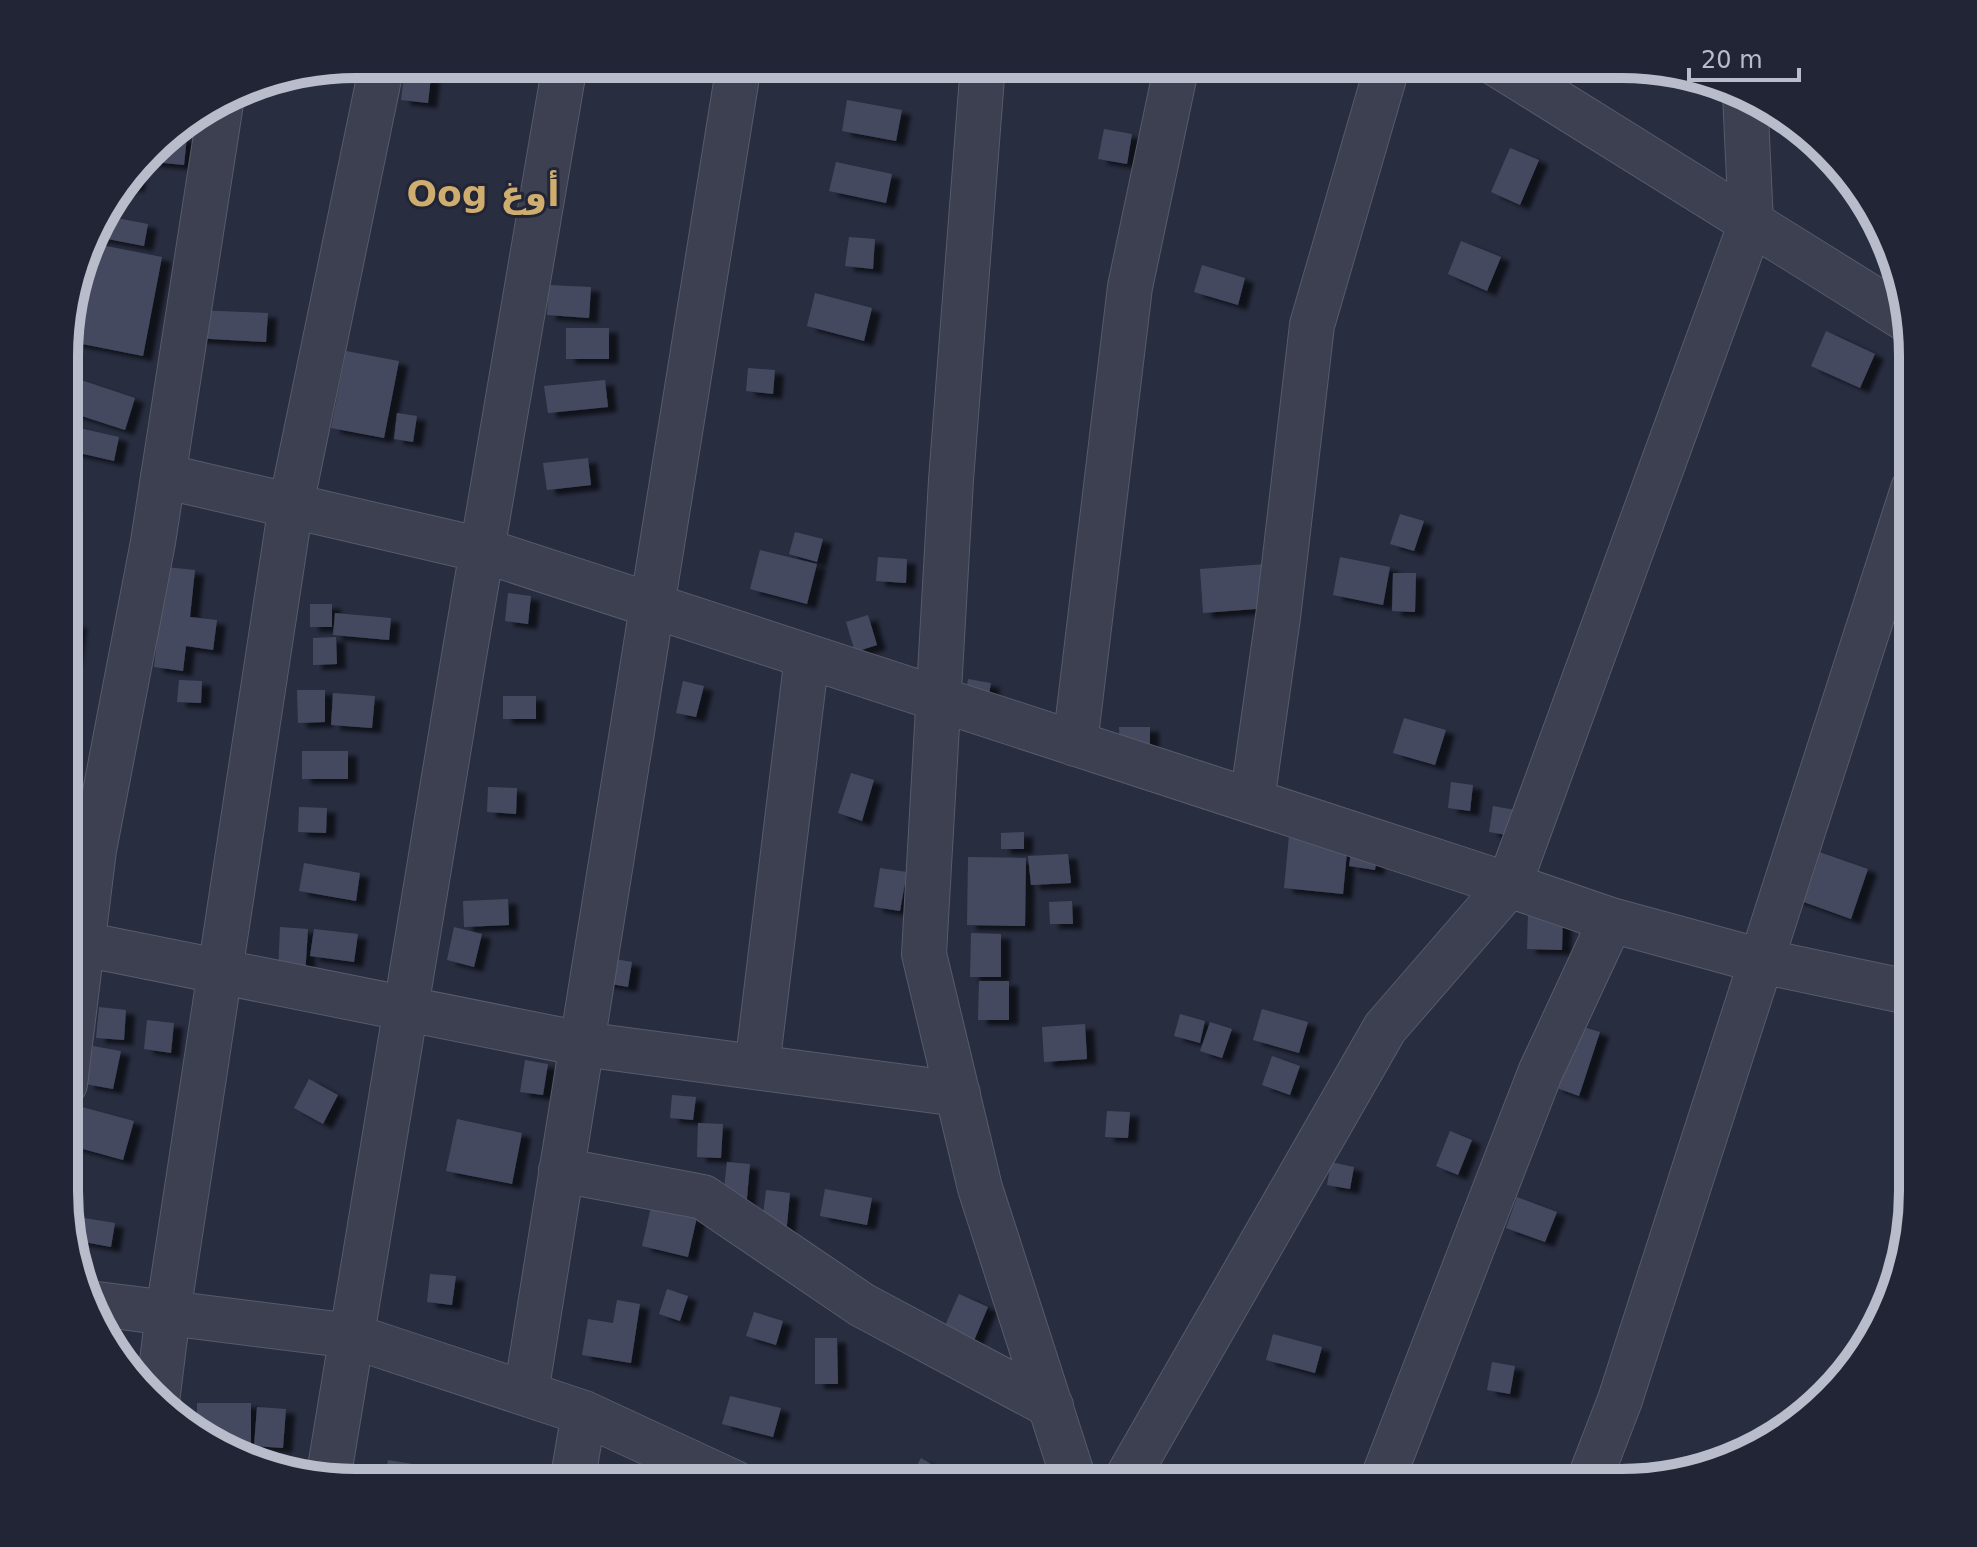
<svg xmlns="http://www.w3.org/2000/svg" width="1977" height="1547" viewBox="0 0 1977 1547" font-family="'DejaVu Sans',Cairo,sans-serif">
  <defs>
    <filter id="shadow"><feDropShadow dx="9" dy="5" stdDeviation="2" flood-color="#0009"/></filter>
  </defs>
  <rect width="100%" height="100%" fill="#282d40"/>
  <!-- building -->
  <path fill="#444a60" filter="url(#shadow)" d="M574,64H628V74L573,69Z
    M404,74L431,77L428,103L401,100Z
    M847,100L902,110L896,141L842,131Z
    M1104,129L1132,134L1127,164L1098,159Z
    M166,135L187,137L184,165L144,161Z
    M1510,148L1539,160L1520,205L1491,192Z
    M836,162L892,174L886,203L829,191Z
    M137,169L136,187L123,186L130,177Z
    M101,215L148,224L144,246L97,237L96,244L162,257L143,356L67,341V318Z
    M849,237L875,239L873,269L845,266Z
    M1461,241L1501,257L1487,291L1448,274Z
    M1202,265L1245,278L1238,305L1194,292Z
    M549,285L591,287L589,318L547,315Z
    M815,293L872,308L864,341L807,326Z
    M194,310L268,313L266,342L193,338Z
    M566,328H609V359H566Z
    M1826,331L1875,354L1860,388L1811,366Z
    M346,351L399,361L384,438L331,428Z
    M748,368L775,370L773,394L746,391Z
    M66,375L135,398L125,430L66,411Z
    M605,380L608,407L548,413L544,386Z
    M397,413L417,416L413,442L394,439Z
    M66,425L119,437L114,461L66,450Z
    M588,458L591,485L547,490L543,463Z
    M1400,514L1424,521L1414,551L1390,544Z
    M795,532L823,539L817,562L789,554Z
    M760,550L817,564L807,604L750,589Z
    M878,557L907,559L906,583L876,581Z
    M1340,557L1390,567L1383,605L1333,595Z
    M1266,564L1269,608L1203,613L1200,569Z
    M165,567L195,570L190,617L217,620L213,650L186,646L183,671L154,667Z
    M1393,573H1416L1415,612L1392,611Z
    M508,593L531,596L528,624L505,621Z
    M310,604H332V627H310Z
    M335,613L391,618L389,640L333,635Z
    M868,615L877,645L855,652L846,622Z
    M66,622L78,623L73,661L66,660Z
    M336,637L337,664L313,665V638Z
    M968,679L991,683L984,721L961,717Z
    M179,680L202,681L201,703L177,702Z
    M683,681L704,686L696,717L676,713Z
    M297,690H325V722L298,723Z
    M333,693L375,696L372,728L331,725Z
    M503,696H536V719H503Z
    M1404,718L1446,730L1435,765L1393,753Z
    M1119,727H1150V752H1120Z
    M302,751H348V779H302Z
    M851,773L874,780L862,821L838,813Z
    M1451,782L1473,785L1470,811L1448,808Z
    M488,787L517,788L516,814L487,812Z
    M1493,806L1516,810L1512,836L1489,832Z
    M299,807L327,808L326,833L298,832Z
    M1024,832V849H1001V833Z
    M1289,836L1348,842L1343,894L1284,888Z
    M1352,845L1378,849L1375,870L1349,866Z
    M1805,847L1868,869L1851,919L1787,896Z
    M1068,854L1071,883L1031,885L1028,856Z
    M968,857L1026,858L1025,926L967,925Z
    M304,863L360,873L356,901L299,891Z
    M880,868L907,872L900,911L874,907Z
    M508,899L509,925L464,927L463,901Z
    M1072,901L1073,924H1050L1049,902Z
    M1528,913L1563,914L1562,950L1527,949Z
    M280,927L308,929L305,976L278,974Z
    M454,927L482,934L474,967L447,960Z
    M314,929L358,934L354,962L310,956Z
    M971,933L1001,934V977H970Z
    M604,957L632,962L628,987L600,982Z
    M979,981H1009V1020H978Z
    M99,1007L126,1010L124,1040L96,1038Z
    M1262,1009L1308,1022L1299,1053L1253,1040Z
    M1180,1014L1205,1021L1200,1043L1174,1036Z
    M147,1020L174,1023L171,1053L144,1049Z
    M1210,1022L1232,1029L1222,1058L1200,1051Z
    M1085,1024L1087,1059L1044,1062L1042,1027Z
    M1574,1024L1600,1032L1579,1096L1554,1087Z
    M93,1046L121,1051L113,1089L85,1084Z
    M1272,1056L1300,1066L1290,1095L1262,1085Z
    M525,1060L548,1064L543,1095L520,1092Z
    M309,1079L338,1095L323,1124L294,1108Z
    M672,1095L696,1097L693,1120L670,1118Z
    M82,1107L134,1121L123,1160L72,1146Z
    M1107,1111L1130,1112L1128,1138L1105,1137Z
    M457,1119L522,1133L512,1184L446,1171Z
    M698,1123L723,1124L721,1158L697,1157Z
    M1450,1131L1472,1140L1458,1175L1436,1166Z
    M727,1162L750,1164L746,1209L722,1206Z
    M1331,1162L1354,1167L1350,1189L1327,1185Z
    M825,1189L872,1198L867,1225L820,1216Z
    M766,1190L790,1193L786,1235L761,1232Z
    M1517,1197L1557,1212L1545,1242L1506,1228Z
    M651,1207L697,1217L688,1257L642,1246Z
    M66,1215L115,1223L111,1247L73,1240Z
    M430,1274L456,1276L452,1305L427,1302Z
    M667,1289L688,1296L680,1321L659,1314Z
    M959,1294L988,1307L973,1343L943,1330Z
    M617,1300L640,1304L631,1363L582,1355L588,1319L613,1323Z
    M754,1312L783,1321L776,1345L746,1336Z
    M1273,1334L1322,1347L1315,1373L1266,1360Z
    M815,1338H837L838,1384H815Z
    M1492,1362L1515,1366L1510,1394L1487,1390Z
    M730,1396L781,1408L773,1437L722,1424Z
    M197,1403H251V1445H218L197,1431Z
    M257,1407L286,1409L283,1448L254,1446Z
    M921,1458L941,1470L933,1483H907Z
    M388,1460L413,1464L410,1482H384Z
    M685,1463L686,1483H612V1467Z
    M957,1471L986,1482V1483H952Z
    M609,1475V1483H577V1476Z"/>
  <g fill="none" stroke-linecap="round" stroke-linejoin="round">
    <defs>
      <path id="minor" d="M983,64L951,480L924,954L980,1188L1075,1483
        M1498,65L1904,318
        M163,476L482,550L1509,885L1611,920L1761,961L1913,993
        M1075,744L1130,287L1177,64
        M1252,801L1278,617L1312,325L1388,64
        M83,944L582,1044L958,1094
        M757,1067L807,656
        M65,1084L94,850L153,542L221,103
        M561,1170L703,1197L862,1305L1051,1406
        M89,1303L352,1336L584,1413L735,1483
        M526,1393L739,64
        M157,1402L168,1313L291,505L382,64
        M328,1480L463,662L565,64
        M572,1483L584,1413
        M1124,1483L1385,1028L1509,885L1751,223L1745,94
        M1381,1483L1540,1073L1611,920
        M1588,1483L1620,1400L1913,489"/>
    </defs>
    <!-- minor casing -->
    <use href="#minor" stroke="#575b6a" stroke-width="46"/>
    <!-- minor -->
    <use href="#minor" stroke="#3c4050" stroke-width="44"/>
  </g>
  <g text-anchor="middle" stroke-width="6" stroke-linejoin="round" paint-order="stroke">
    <!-- town labels -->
    <g font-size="36" font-weight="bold" fill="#cfad6f" stroke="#212535">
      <text x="483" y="206">Oog أوغ</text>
    </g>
  </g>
  <!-- crop -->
  <path d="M0 0H1977V1547H0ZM356 78H1621A278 278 0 0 1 1899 356V1191A278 278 0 0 1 1621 1469H356A278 278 0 0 1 78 1191V356A278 278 0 0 1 356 78Z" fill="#212535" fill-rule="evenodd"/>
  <path fill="none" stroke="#b9bcca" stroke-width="10" d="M356 78H1621A278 278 0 0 1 1899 356V1191A278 278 0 0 1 1621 1469H356A278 278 0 0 1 78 1191V356A278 278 0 0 1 356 78Z"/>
  <!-- scale -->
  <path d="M1689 68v12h110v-12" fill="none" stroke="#b9bcca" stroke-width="4"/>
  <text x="1701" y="68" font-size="24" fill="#b9bcca" stroke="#212535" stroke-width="6" paint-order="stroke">20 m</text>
</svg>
